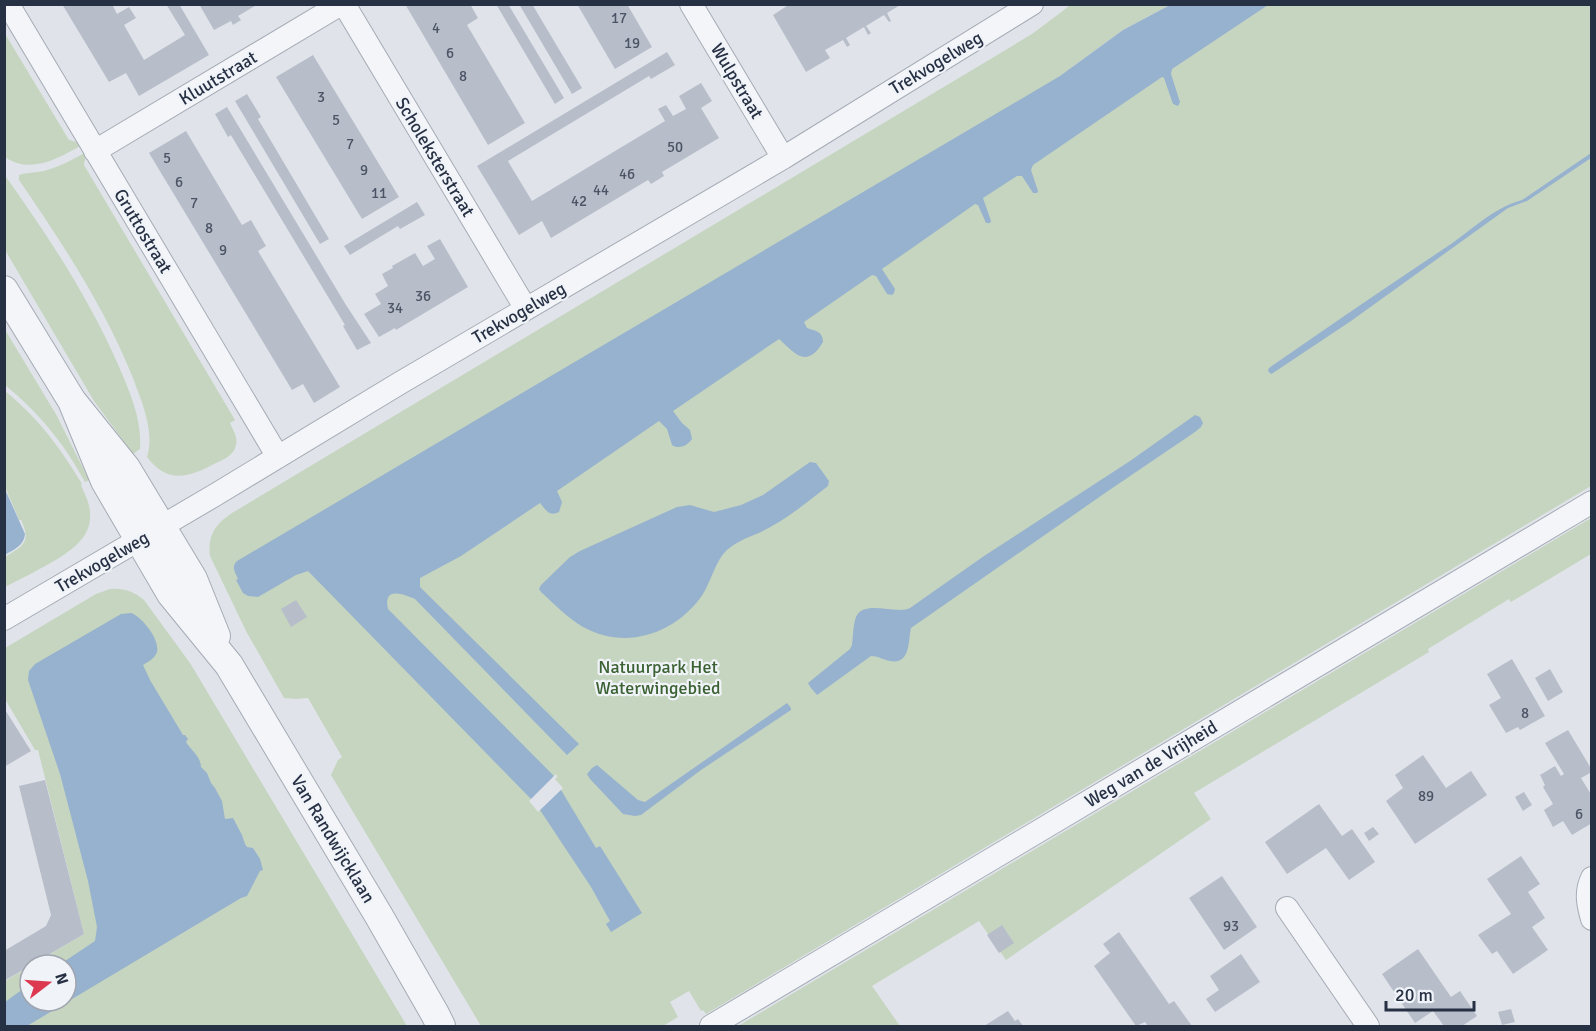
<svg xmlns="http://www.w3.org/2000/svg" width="1596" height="1031" viewBox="0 0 1596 1031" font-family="Signika,sans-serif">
  <rect width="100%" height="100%" fill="#e0e4ea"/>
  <!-- green -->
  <path fill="#c6d5c0" d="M1070,5H1170L1123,30L1071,68L1182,5H1591V486L706,1014L703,1010L701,1011L689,991L670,1002L678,1017L663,1026H481L331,775L338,760L342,757L308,698L296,699L284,698L246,631L210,556C207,536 216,523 232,513L1032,34L1060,13Z
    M4,32L69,140L81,143L82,145C59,158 30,175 5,157Z
    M86,152L84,165L235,420L230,423C233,430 238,437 236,445C234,455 225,459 216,463C190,477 168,485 147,457C155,431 142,403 133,378C104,306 62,243 19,180V175C27,172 36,173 44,171C59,167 72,160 86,152Z
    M4,174C48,236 90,299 120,369C131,395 142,420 140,449L133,454L94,401L5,250Z
    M4,328L57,416L89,480L85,482C63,442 40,414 5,385Z
    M5,391C38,418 60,447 82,484L81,485C83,490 86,496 88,502C97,532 77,547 54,561C38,570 21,579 5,587V557C22,546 32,543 21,520H19L5,487Z
    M1591,518V554L1511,602L1509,599L1428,649L1429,652L1194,793L1211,819L1006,960L979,921L872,986L900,1026H738Z
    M110,589C124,588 133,591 144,600L190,663L407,1026H5V981L30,966V1001H66V965H32L84,934L38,750H35L5,699V648L96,594Z"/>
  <!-- water -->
  <path fill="#97b2ce" d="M1170,5H1268L1172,69L1171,74L1180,102L1178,106L1173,104L1164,78L1162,77L1033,165L1031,170L1038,191L1037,193H1033L1022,176H1017L983,198L991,221L990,223H986L978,205L975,204L882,269L895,289L894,293L892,295L887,294L876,276L872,275L804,322L807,328C815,331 823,331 823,342C807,369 795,354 779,339L673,411L682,423L690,430L692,439C688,445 679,450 672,445L667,429L659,421L557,491L562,502L559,512C549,517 546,510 540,503L461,556L420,578V587L579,744L567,755L415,599C403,594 383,586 388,609L554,776L551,780L561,790L596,848L600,846L642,913L611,932L606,924L610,921L591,887L540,810L531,799L308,571L296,575L258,597L248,596L243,593L236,580L238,579C235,572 231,567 237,561L1060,76L1123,30Z
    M1591,153V158L1527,201L1508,208L1351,321L1273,373L1271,374L1268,371L1269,368C1328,327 1388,286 1448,246C1472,230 1493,208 1522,200Z
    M1195,415L1200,417L1203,423L1201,427L1195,432L1108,491L911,628C908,640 911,665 890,661C883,660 879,656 871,656L817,695L811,688L808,683L850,649L852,645C853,637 853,625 856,617C864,599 896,615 910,608L984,556L1130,461Z
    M810,462L816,463L829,481L828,486C810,500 792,515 772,526C758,535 740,538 727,550C715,561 711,583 701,597C673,635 625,650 583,627C568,618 554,604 541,592L539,589L541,585L570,557L580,551L677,507L690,505L714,512L741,505L763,495Z
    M4,487L25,534C24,546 14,549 5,555Z
    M131,613C142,617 160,639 157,652C155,658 148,662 143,665L150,680L183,735H185L188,739L186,742C191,750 201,757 201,767L207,773L211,783L215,788L222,801L225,819L233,818L242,835L245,844L247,847L253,848L260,859L263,870L260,871L247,896L241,898L27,1026H5V1002L30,984V1001H66V965H59L95,941L97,927L88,881L60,774L28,680L29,671L35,664L121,614Z
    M787,703L791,708V710L701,770L641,815L635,816L623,814L590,779L587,774L592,768L597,765L638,800L645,802Z"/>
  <!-- pier -->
  <path fill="#e0e4ea" d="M556,774L557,777L555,779L563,788L538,812L529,801Z"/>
  <!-- building -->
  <path fill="#b7bdc9" d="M62,4H112L117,14L129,7L136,18L124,25L144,60L185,35L166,4H179L209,55L139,96L126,73L109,82Z
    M199,4H258L238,16L241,20L233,25L231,21L214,30Z
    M405,4H470L478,18L467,25L525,123L488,145Z
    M496,4H508L564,98L555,104Z
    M519,4H532L582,88L572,94Z
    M577,4H627L652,47L615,69Z
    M790,4H902L887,13L891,21L889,22L884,15L866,26L871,33L868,35L864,27L846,38L850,45L847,47L843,40L825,50L830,58L806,72L773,15Z
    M667,52L675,65L651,79L649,76L508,161L509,163L532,201L665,121L658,109L666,105L673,116L686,109L679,96L701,83L712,101L701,108L719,138L662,172L664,176L651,184L648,180L551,238L542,221L519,235L477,166Z
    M313,55L399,197L362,219L276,77Z
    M247,94L261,117L258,119L329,239L320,244L235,101Z
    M227,107L346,305L371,343L357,350L343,326L345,325L232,137L231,135L228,137L215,114Z
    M186,131L242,225L251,220L266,246L258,251L340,387L314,403L303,384L292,390L149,153Z
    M417,202L425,215L400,229L398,226L350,255L344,246Z
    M440,239L468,287L396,330L395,328L379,337L364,314L381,304L375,294L388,286L382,274L393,268L392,266L415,253L423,266L435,259L427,246Z
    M296,600L307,617L291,627L281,609Z
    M1512,659L1545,716L1520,730L1518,727L1506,733L1489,705L1501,698L1487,674Z
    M1550,669L1563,692L1548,701L1535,678Z
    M4,708L31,751L4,767Z
    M1568,730L1592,770V772L1581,778L1592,796V823L1572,835L1563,821L1553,827L1544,810L1553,804L1543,787L1545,785L1540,775L1555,766L1561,776L1564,774L1545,743Z
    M1423,755L1446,788L1471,771L1487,795L1415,844L1386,801L1403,788L1395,775Z
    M45,780L84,934L4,981V951L46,926L51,915L19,786Z
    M1524,792L1532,805L1523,811L1515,797Z
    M1319,804L1342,836L1352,829L1375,862L1349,880L1326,848L1287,874L1265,842Z
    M1373,827L1379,834L1369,841L1364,833Z
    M1521,856L1540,884L1528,892L1545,918L1532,927L1548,950L1513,974L1497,951L1492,954L1478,935L1511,914L1487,879Z
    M1222,876L1257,927L1224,950L1189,898Z
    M1002,925L1014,943L999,953L987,935Z
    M1119,932L1169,1004L1174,1001L1192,1026H1148L1145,1022L1136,1026L1094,966L1110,953L1103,944Z
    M1418,949L1451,997L1460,991L1477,1016L1462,1026H1444L1433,1011L1415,1023L1382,974Z
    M1241,954L1260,982L1215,1012L1206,999L1219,990L1210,976Z
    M1511,1009L1515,1022L1502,1025L1498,1012Z
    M1008,1011L1015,1021L1018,1019L1023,1026H984Z"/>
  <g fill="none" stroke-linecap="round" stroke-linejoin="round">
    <defs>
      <path id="minor" d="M8,4L278,457
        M344,4L526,309
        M691,4L783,158
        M95,151L341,4
        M4,619L215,495L400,383L783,158L1032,4
        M1592,878C1585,892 1588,905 1592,919
        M1287,908L1368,1026
        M711,1026L1592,502"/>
      <path id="tertiary" d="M4,290L72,401L126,468L193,579L216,636
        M72,401L105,481L171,594L229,665L379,916L435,1014L441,1026"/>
    </defs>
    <!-- minor casing -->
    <use href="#minor" stroke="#a5abb5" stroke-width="24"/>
    <!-- tertiary casing -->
    <use href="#tertiary" stroke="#a5abb5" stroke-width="30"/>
    <!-- minor -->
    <use href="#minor" stroke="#f3f5f8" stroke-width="22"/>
    <!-- tertiary -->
    <use href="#tertiary" stroke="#f3f5f8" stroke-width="28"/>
  </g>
  <g text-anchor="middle" stroke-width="4.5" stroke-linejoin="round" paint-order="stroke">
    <!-- number labels -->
    <g font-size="15" fill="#4b5465">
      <text x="619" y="23">17</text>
      <text x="436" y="33">4</text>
      <text x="632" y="48">19</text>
      <text x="450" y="58">6</text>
      <text x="463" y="81">8</text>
      <text x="321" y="102">3</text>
      <text x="336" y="125">5</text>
      <text x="350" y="149">7</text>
      <text x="675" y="152">50</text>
      <text x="167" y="163">5</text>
      <text x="364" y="175">9</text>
      <text x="627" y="179">46</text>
      <text x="179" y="187">6</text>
      <text x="601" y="195">44</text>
      <text x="379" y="198">11</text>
      <text x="579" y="206">42</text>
      <text x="194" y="208">7</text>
      <text x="209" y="233">8</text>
      <text x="223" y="255">9</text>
      <text x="423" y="301">36</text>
      <text x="395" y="313">34</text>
      <text x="1525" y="718">8</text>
      <text x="1426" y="801">89</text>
      <text x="1579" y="819">6</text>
      <text x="1231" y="931">93</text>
    </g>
    <!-- street labels -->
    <g font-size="18" fill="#273144" stroke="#f0f3f8">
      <text transform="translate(936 63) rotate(-31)" y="6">Trekvogelweg</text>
      <text transform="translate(218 78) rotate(-31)" y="6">Kluutstraat</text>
      <text transform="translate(737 81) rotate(59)" y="6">Wulpstraat</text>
      <text transform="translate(435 157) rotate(59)" y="6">Scholeksterstraat</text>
      <text transform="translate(143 231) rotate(59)" y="6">Gruttostraat</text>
      <text transform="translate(519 313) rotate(-30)" y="6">Trekvogelweg</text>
      <text transform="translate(102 562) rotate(-30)" y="6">Trekvogelweg</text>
      <text transform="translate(1151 764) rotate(-31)" y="6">Weg van de Vrijheid</text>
      <text transform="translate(333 839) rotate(59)" y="6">Van Randwijcklaan</text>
    </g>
    <!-- park labels -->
    <g font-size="18" fill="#3b6133" stroke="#f0f3f8">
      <text x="658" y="673">Natuurpark Het<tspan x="658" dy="21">Waterwingebied</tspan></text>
    </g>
  </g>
  <!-- border -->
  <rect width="1596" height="1031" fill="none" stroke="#273144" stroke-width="12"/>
  <!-- north arrow -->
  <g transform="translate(48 983) rotate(73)"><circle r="28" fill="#f0f3f8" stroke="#a0a5b0" stroke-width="1.5"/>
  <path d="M0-4.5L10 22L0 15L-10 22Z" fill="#dc3951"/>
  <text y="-9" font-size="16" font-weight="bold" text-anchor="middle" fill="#273144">N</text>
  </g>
  <!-- scale -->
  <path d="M1386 1001v9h88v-9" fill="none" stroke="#273144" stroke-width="3"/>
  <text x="1395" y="1001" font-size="18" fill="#273144" stroke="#f0f3f8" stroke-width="4.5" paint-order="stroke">20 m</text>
</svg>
